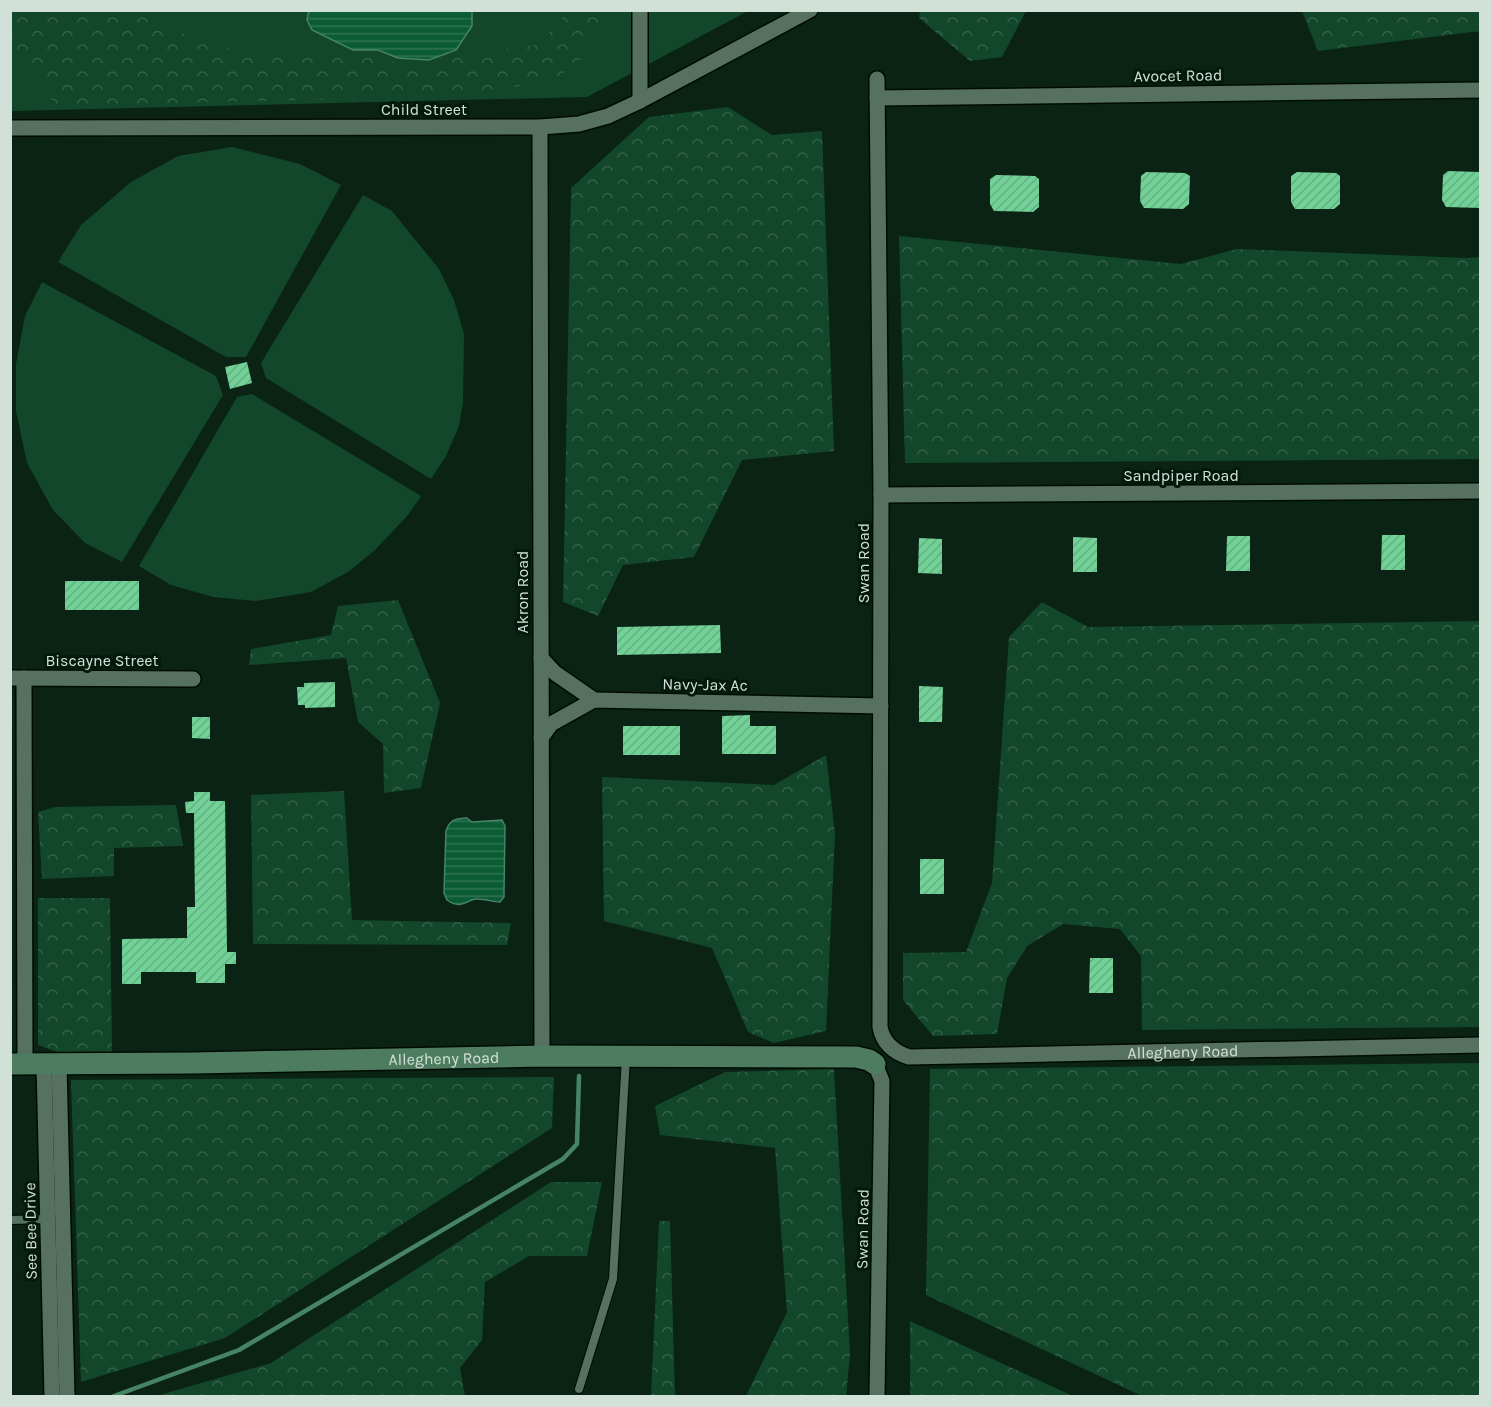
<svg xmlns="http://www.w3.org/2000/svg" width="1491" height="1407" viewBox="0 0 1491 1407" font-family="Karla,sans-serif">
  <defs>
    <pattern id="forest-crowns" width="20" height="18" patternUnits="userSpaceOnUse" patternTransform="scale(1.5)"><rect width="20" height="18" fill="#12472b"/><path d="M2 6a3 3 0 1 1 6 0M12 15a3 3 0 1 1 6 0" fill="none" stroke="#346149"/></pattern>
    <pattern id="water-rules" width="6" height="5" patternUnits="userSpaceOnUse" patternTransform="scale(1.5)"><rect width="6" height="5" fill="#0b5c35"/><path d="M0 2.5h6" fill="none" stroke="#2e7352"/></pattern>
    <pattern id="building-hatch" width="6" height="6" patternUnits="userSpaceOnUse" patternTransform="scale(1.5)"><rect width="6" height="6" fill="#72d197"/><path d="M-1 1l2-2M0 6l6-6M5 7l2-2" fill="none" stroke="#65ae81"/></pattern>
  </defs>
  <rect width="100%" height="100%" fill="#0a2314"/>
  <!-- green -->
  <path fill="#12472b" d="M10,11H748L587,97L11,111Z
    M232,147L300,164L341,185L246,357H226L58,262L81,225L131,182L178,156Z
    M363,195L392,211L439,269L454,300L464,334L463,402L459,426L446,456L431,479L266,378L261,363Z
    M42,282L216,376L223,395L122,562L85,543L53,510L27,463L16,411V364L25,316Z
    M252,394L421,496L408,515L374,551L348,572L311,592L256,601L213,597L171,585L139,566L237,397Z"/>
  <!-- forest -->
  <path fill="url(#forest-crowns)" d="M10,11H144L162,27L237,51L315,58L338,51L348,55H377L397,63L428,65L457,54L538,45L568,11H619L617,17L596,24L585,56L550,83L416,97L56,106L11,41Z
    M920,11V10L1026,11L1002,57L970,61L919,18Z
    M1302,11H1480V31L1318,51Z
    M728,107L772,135L822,131L834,451L742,460L694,557L623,565L598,616L563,602L571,188L649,117Z
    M899,236L1181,264L1237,249L1467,258L1480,257V459L905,463Z
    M398,600L440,703L421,788L384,793L383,744L358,722L346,658L249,665L251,649L331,635L338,606Z
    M1042,602L1088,627L1480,621V1027L1142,1030L1141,956L1120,929L1063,924L1027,946L1007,978L997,1034L933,1036L903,1000V953L966,952L992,883L1009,637Z
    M826,755L835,834L826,1031L774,1043L748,1032L712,948L604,921L602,777L774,785Z
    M344,791L352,920L511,923L507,945L253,944L251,795Z
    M176,805L183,846L114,848V876L42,879L38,812L55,807Z
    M38,898H110L112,1052L60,1053L38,1045Z
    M1480,1063V1396H1142L926,1295L930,1069Z
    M834,1069L850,1354L846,1396H746L787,1312L775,1148L660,1135L655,1106L725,1072Z
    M554,1077L552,1128L225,1338L81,1382L71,1080Z
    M551,1182H602L587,1256H529L485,1282L482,1340L460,1368L465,1396H156L271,1363Z
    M659,1221H670L675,1396H651Z
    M910,1321L1073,1396H910Z"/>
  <!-- water -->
  <path fill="url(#water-rules)" stroke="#478466" stroke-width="1.5" d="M309,11H472V26L456,50L429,60L398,58L378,50H353L312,30L307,20Z
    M467,818L472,822L502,820L505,826L504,891V897L500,902C492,902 482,898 475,899C464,902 460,909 447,900L444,893L446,831C450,819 455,819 467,818Z"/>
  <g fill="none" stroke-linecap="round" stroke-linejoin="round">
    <!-- stream -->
    <path stroke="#478466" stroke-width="4.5" d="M114,1396L239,1350L563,1159L577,1144L579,1076"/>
  </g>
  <!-- building -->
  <path fill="url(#building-hatch)" d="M1448,171L1480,172V208L1446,207L1442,200L1443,175Z
    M1146,172L1185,173L1190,176L1189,204L1183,209L1144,208L1140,201L1141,176Z
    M1297,172L1336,173L1340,176V204L1334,209H1295L1291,202V176Z
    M996,175L1035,176L1039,179V207L1033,212L994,211L990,204V179Z
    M247,362L252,383L230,389L225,367Z
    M1382,535H1405V570H1381Z
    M1227,536H1250V571H1226Z
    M1073,537L1097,538V572H1073Z
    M919,538L942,539V574L918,573Z
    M65,581H139V610H65Z
    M720,625L721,653L617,655V627Z
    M335,682V707L305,708V705H298L297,687H304V683Z
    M919,686L943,687L942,722H919Z
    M750,715V726H776V754H722V716Z
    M192,717H210V739L192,738Z
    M623,726H680V755H623Z
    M194,792H210V801H225L227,952H236V964H225V983H196V972H141V984H122V939L187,938V907H195L194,813H186L185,802L194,801Z
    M920,859H944V894H920Z
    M1090,958H1113V993H1089Z"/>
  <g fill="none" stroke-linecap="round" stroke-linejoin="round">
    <defs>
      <path id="lane" d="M10,1220L49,1219
        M579,1389L613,1279L626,1057"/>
      <g id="street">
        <path d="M640,10V101"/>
        <path id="s1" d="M877,79L881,495L880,1027C883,1043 893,1052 909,1057L1480,1045"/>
        <path d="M877,98L1480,90"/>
        <path d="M540,127L542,1056"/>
        <path d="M10,128L540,127L579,124L608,116L640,101L810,10"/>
        <path d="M881,495L1480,491"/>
        <path d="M541,658L555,673L594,700"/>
        <path d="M10,678L193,679"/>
        <path d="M24,678L25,1064"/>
        <path d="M541,738L551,724L594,700L881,706"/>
        <path d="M44,1064L52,1396"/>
        <path d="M59,1064L67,1396"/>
        <path d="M875,1064L882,1081L877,1396"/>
      </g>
      <g id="secondary">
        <path id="s2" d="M10,1064L193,1063L542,1056L856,1057L869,1060L875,1064"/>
      </g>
    </defs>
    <!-- lane casing -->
    <use href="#lane" stroke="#000c02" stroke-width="10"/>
    <!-- street casing -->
    <use href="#street" stroke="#000c02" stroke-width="18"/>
    <!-- secondary casing -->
    <use href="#secondary" stroke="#000c02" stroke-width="24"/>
    <!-- lane -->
    <use href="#lane" stroke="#567160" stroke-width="8"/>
    <!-- street -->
    <use href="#street" stroke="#567160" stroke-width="15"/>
    <!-- secondary -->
    <use href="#secondary" stroke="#4e7c61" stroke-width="21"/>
  </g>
  <g text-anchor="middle" stroke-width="6" stroke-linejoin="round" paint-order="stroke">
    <!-- street labels -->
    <g font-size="16" fill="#d2e1d7" stroke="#02190b">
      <text transform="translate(1178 75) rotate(-1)" y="6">Avocet Road</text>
      <text x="424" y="115">Child Street</text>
      <text x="1181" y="481">Sandpiper Road</text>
      <text transform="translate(863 563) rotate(-90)" y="6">Swan Road</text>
      <text transform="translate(522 592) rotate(-90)" y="6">Akron Road</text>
      <text x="102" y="666">Biscayne Street</text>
      <text transform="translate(705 684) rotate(1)" y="6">Navy-Jax Ac</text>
      <text dy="6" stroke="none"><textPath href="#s1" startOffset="1266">Allegheny Road</textPath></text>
      <text dy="6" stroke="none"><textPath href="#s2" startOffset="434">Allegheny Road</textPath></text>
      <text transform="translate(862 1229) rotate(-89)" y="6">Swan Road</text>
      <text transform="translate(30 1231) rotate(-91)" y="6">See Bee Drive</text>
    </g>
  </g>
  <!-- border -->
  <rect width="1491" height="1407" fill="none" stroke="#d2e1d7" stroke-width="24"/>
</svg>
